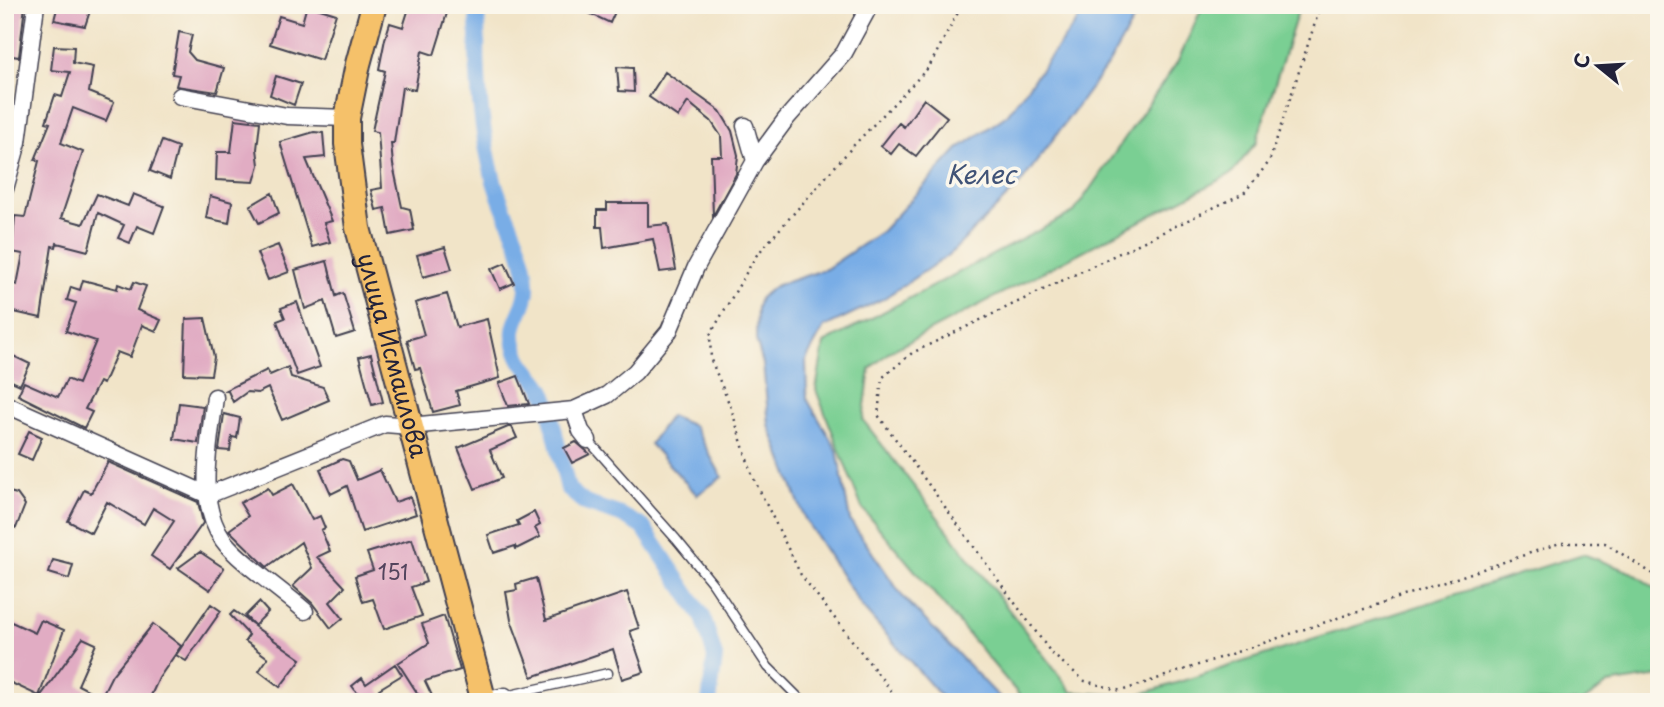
<svg xmlns="http://www.w3.org/2000/svg" width="1664" height="707" viewBox="0 0 1664 707" font-family="'Playpen Sans',sans-serif">
  <rect width="100%" height="100%" fill="#fbf7ec"/>
  <filter id="ink" filterUnits="userSpaceOnUse"><feTurbulence type="fractalNoise" baseFrequency=".0143" numOctaves="2"/><feDisplacementMap in="SourceGraphic" scale="14" xChannelSelector="R" yChannelSelector="G"/><feConvolveMatrix kernelMatrix="1 2 1 2 8 2 1 2 1" color-interpolation-filters="sRGB"/></filter>
  <filter id="wash" filterUnits="userSpaceOnUse"><feTurbulence type="fractalNoise" baseFrequency=".00686" numOctaves="4" result="noise"/><feDisplacementMap in="SourceGraphic" scale="28" xChannelSelector="R" yChannelSelector="G"/><feGaussianBlur stdDeviation="1.57" result="paint"/><feColorMatrix in="noise" values="0 0 0 0 0 0 0 0 0 0 0 0 0 0 0 0 0 1.4 0 .05"/><feComposite in="paint" operator="in"/></filter>
  <g filter="url(#wash)">
    <rect width="100%" height="100%" fill="#f1e4c8"/>
    <!-- green -->
    <path fill="#7acf93" stroke="#4e7867" stroke-width="2" d="M1203,5H1300L1256,143L1231,174L889,352L870,369L863,420L1072,692L1135,696L1583,554L1633,573L1659,591V676L1608,684L1582,702H1025L862,508L816,390L824,343L1074,212L1178,61Z"/>
    <!-- water -->
    <path fill="#79ade6" stroke="#4e6890" stroke-width="2" d="M1089,5H1142L1109,63L1020,184L950,254L883,299L824,327L806,360L807,399L837,450L850,520L903,597L1004,702H946L862,607L805,519L769,425L763,364L756,340L757,307L760,298L775,286L826,269L882,231L958,149L1007,115Z
      M670,416L694,426L722,477L697,495L650,444Z"/>
    <g fill="none" stroke-linecap="round" stroke-linejoin="round">
      <!-- canal -->
      <path stroke="#79ade6" stroke-width="16" d="M478,5C475,64 479,124 494,181C504,217 528,252 527,289C526,315 504,322 519,356C528,376 543,380 549,405
        M551,416L568,489L585,503L621,515L643,527L703,617L715,657L709,702"/>
    </g>
    <g id="blocks">
      <!-- building -->
      <path fill="#e1acc3" d="M5,5H25L19,57L5,55Z
        M58,5L91,8L85,26L54,20Z
        M307,5L336,14L321,60L270,44L279,16L302,23Z
        M410,5H441L440,10L447,13L434,55L422,51L415,90L402,87L394,143H391L393,165L402,207L410,209L414,230L390,235L385,208L376,210L371,190L382,188L378,132L372,131L385,71L379,69L385,39L390,23L403,27Z
        M572,5H618L610,23Z
        M179,32L192,35L188,52L195,60L224,68L217,92L176,86L179,75L172,74Z
        M54,46L74,47L73,63L93,67L89,92L114,102L106,121L73,108L61,143L83,152L61,218L83,224L97,194L128,206L133,194L164,206L154,233L137,226L130,243L118,238L124,225L98,213L88,251L57,243L56,247L52,246L41,318L5,310V291L9,292L11,283L17,285L23,254L12,252L15,216L25,217L39,161L35,160L50,123L46,122L55,95L62,97L70,72L51,70Z
        M617,67L633,68L634,92L619,91Z
        M665,72L720,111L732,131L738,155L736,174L713,216L711,156H722L721,136L711,121L688,102L678,117L649,97Z
        M276,76L301,84L294,105L270,95Z
        M924,99L947,117L916,156L899,144L891,154L881,146L899,123L904,127Z
        M235,119L260,122L257,149L259,165L254,182L216,180L217,152H231Z
        M314,132L323,133L325,157L306,159L332,221L324,223L330,242L312,247L280,142Z
        M162,141L178,147L170,179L150,171Z
        M272,193L279,213L259,223L250,206Z
        M210,196L232,202L229,223L206,218Z
        M607,203H648V226L668,224L676,270L660,272L653,239L604,248L602,227H597V210H607Z
        M278,245L289,272L268,280L257,253Z
        M445,247L452,269L423,277L417,255Z
        M327,261L336,296L343,293L355,332L336,338L325,301L305,309L295,270Z
        M505,263L514,283L500,289L491,269Z
        M83,280L117,289L118,284L131,289L134,282L146,286L137,310L161,320L156,331L142,325L130,357L117,352L103,384L99,382L85,409L92,412L84,428L18,395L24,382L58,397L67,379L78,384L96,341L66,331L76,303L67,300L71,287L80,290Z
        M447,294L457,327L487,319L500,378L456,391L460,405L433,412L420,368L415,369L407,340L424,335L415,303Z
        M297,302L320,367L297,375L277,321L285,318L281,308Z
        M205,318L214,357L211,375L184,374L186,319Z
        M5,352L30,364L20,385L5,378Z
        M371,354L383,402L372,405L359,357Z
        M288,367L291,377L323,387L329,400L282,420L268,388L258,393L247,392L233,402L228,391H224L267,370L270,375Z
        M518,376L529,404L508,406L499,383Z
        M179,403L203,406L198,443L174,439Z
        M224,414L240,418L237,438L232,437L230,451L219,450Z
        M508,427H512L517,438L490,450L502,478L475,489L458,448Z
        M29,431L42,437L32,460L18,454Z
        M576,442L590,454L572,463L564,448Z
        M342,459L349,461L357,480L380,470L395,502L410,497L416,514L362,532L347,486L331,494L320,469Z
        M108,462L198,502L203,523L170,569L151,556L174,521L153,508L144,524L107,502L91,533L68,521L84,490L91,493Z
        M293,484L312,520L320,516L325,528L321,530L330,551L317,557L345,587L330,602L343,618L331,628L312,603L293,586L312,568L301,542L267,567L229,530L248,516L240,503L268,488L272,495Z
        M5,491L17,494L25,505L16,528L5,524Z
        M534,512L540,525L535,528L540,537L516,549L515,546L494,553L488,535L519,525L517,521Z
        M412,539L426,582L411,587L422,616L384,629L373,599L363,602L355,576L373,570L367,553Z
        M200,552L224,568L210,590L178,568Z
        M53,560L73,565L69,579L49,573Z
        M536,578L546,620L627,592L639,628L630,631L644,672L622,679L613,649L532,677L511,620L506,592L517,590L516,584Z
        M259,602L268,612L254,626L301,659L280,687L259,671L268,658L245,641L249,635L230,615L234,611L254,625L245,616Z
        M211,604L221,611L186,661L176,655Z
        M444,616L460,670L425,681L435,702H423L398,663L429,643L422,624Z
        M5,619L35,633L41,620L64,630L39,696L5,680Z
        M153,624L181,646L159,678L148,702H50L40,697L83,638L96,644L78,685L101,697L112,675Z
        M395,664L402,675L379,689L386,702H364L352,686L362,678L366,684Z"/>
    </g>
  </g>
  <g filter="url(#ink)">
    <use href="#blocks" fill-opacity="0" stroke="#413f50" stroke-width="2"/>
    <g fill="none" stroke-linecap="round" stroke-linejoin="round">
      <defs>
        <path id="service" d="M588,440L676,539L713,584L768,667L803,702
          M505,696L608,673"/>
        <path id="minor" d="M180,96L287,116L347,118
          M745,126L755,161
          M5,189L18,142L36,5
          M215,397C210,442 195,500 223,540C237,560 284,592 305,611
          M5,404L208,495L385,424L410,426L574,410L607,395L635,372L669,331L696,267L755,161L786,119L844,53L870,5
          M574,410L581,431L588,440
          M484,701L505,696"/>
        <g id="primary">
          <path id="s1" d="M374,5L358,64L347,118V144L358,228L484,702"/>
        </g>
      </defs>
      <!-- service casing -->
      <use href="#service" stroke="#413f50" stroke-width="11"/>
      <!-- minor casing -->
      <use href="#minor" stroke="#413f50" stroke-width="19"/>
      <!-- primary casing -->
      <use href="#primary" stroke="#413f50" stroke-width="28"/>
      <!-- path -->
      <path stroke="#413f50" stroke-width="2.5" stroke-dasharray="2 5" stroke-linecap="butt" d="M1321,5L1269,162L1244,193L912,353L882,378L878,415L1052,654L1085,681L1121,691L1560,543H1605L1659,578
        M900,702L801,575L752,475L731,408L711,360L710,335L756,256L854,145L929,67L962,5"/>
      <!-- service -->
      <use href="#service" stroke="#fff" stroke-width="8"/>
      <!-- minor -->
      <use href="#minor" stroke="#fff" stroke-width="16"/>
      <!-- primary -->
      <use href="#primary" stroke="#f5c16b" stroke-width="24"/>
    </g>
  </g>
  <g text-anchor="middle" stroke-width="7" stroke-linejoin="round" paint-order="stroke">
    <!-- number labels -->
    <g font-size="21" fill="#52445d">
      <text x="393" y="580">151</text>
    </g>
    <!-- street labels -->
    <g font-size="24" fill="#22223b" stroke="#fbf7ec">
      <text dy="8" stroke="none"><textPath href="#s1" startOffset="359">улица Исмаилова</textPath></text>
    </g>
    <!-- water labels -->
    <g font-size="26" font-style="italic" fill="#405377" stroke="#fbf7ec">
      <text x="981" y="184">Келес</text>
    </g>
  </g>
  <!-- margin -->
  <rect width="1664" height="707" fill="none" stroke="#fbf7ec" stroke-width="28"/>
  <!-- north arrow -->
  <g transform="translate(1598 66) rotate(288)" stroke="#fbf7ec" stroke-width="5" paint-order="stroke">
  <path d="M0-5L12 26L0 18L-12 26Z" fill="#22223b"/>
  <text y="-10" font-size="19" font-weight="bold" text-anchor="middle" fill="#22223b">С</text>
  </g>
</svg>
